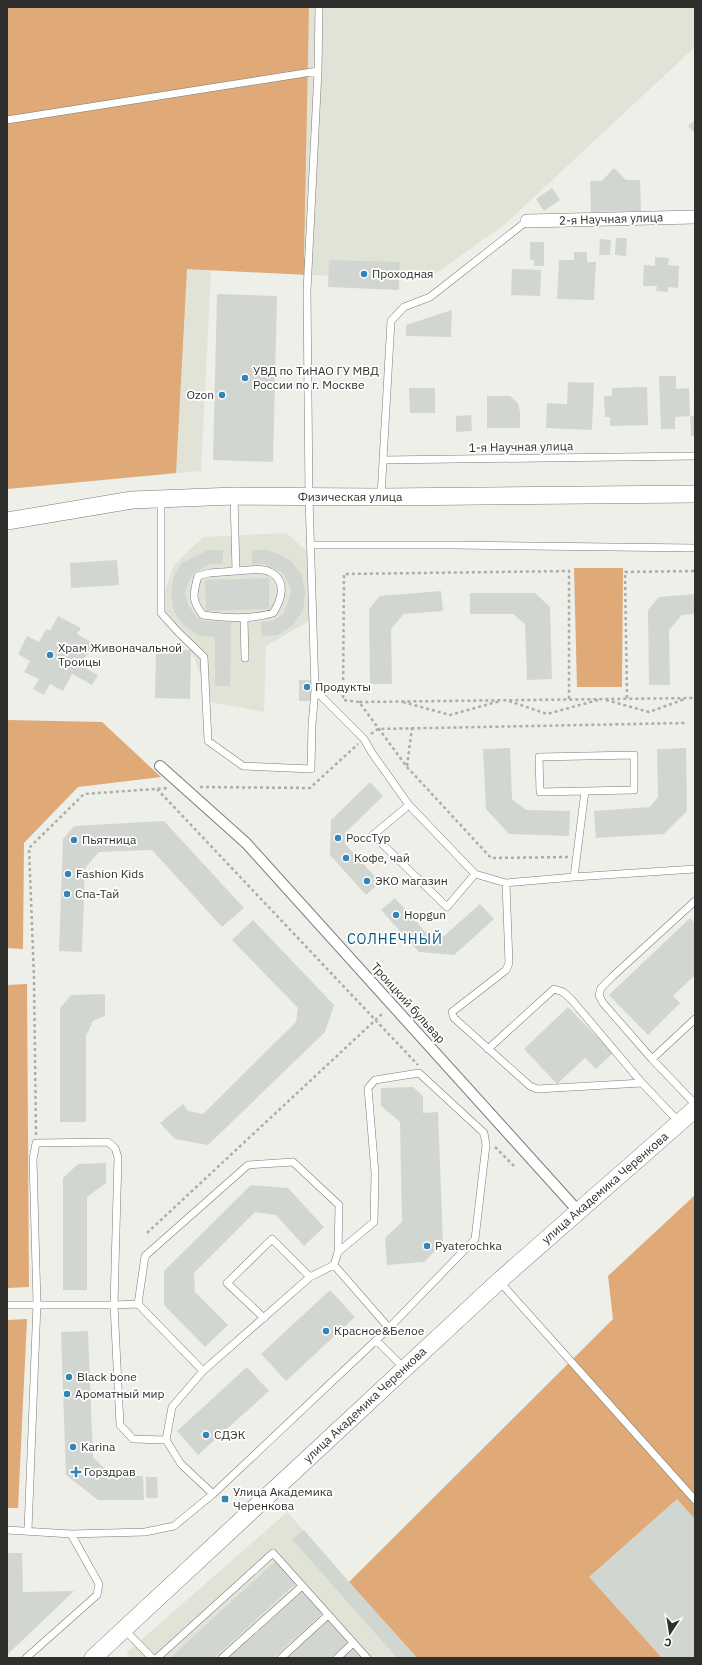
<svg xmlns="http://www.w3.org/2000/svg" width="702" height="1665" viewBox="0 0 702 1665" font-family="'IBM Plex Sans',sans-serif">
  <rect width="100%" height="100%" fill="#eeefe9"/>
  <!-- built -->
  <path fill="#e1e3d7" d="M7,7H695V47L505,224L428,279L308,275L298,274L211,270L201,471L7,489Z
    M286,533L307,551L313,619L266,646L264,712L210,702L195,659L173,620L160,604L174,565L203,537Z
    M287,1512L417,1658H131L126,1653Z"/>
  <!-- forest -->
  <path fill="#dfa978" d="M7,7H309L304,256L308,275L187,269L176,473L7,489Z
    M623,568L622,687H577L574,568Z
    M7,720L102,722L161,777L78,787L24,843L23,949L7,948Z
    M27,984L29,1287L7,1288V985Z
    M695,1195V1658H417L349,1582L613,1319L608,1276Z
    M27,1319L18,1508H7V1320Z"/>
  <!-- building -->
  <path fill="#d2d6d1" d="M695,120V133L688,126Z
    M614,168L626,180H640L641,211L591,212L590,181H602Z
    M552,188L560,200L544,211L536,199Z
    M616,238H627L626,256L615,255Z
    M600,239L611,240L610,255H599Z
    M530,242H544V266H534V260H530Z
    M574,252H587V262H596L594,300L557,299L559,260H574Z
    M655,257L669,258L668,265L679,266L678,288L668,287V292L656,291L657,286H643L644,265L655,266Z
    M329,260L400,262L399,290L328,287Z
    M512,269L541,270L540,296L511,295Z
    M217,294L277,296L273,462L213,460Z
    M452,310L451,337L406,336V325Z
    M659,376H676V389L689,388L690,416L675,417V429H661Z
    M568,382L594,383L592,430L546,428L547,403L567,404Z
    M647,387L648,425L610,426V417H605L604,396H612V388Z
    M409,388H435V413H410Z
    M487,396H510L518,403L520,412V428H487Z
    M471,415L472,431L456,432V416Z
    M690,416L695,417V436H691Z
    M208,550H223V564H210L194,573L189,581L185,592L188,604L194,614L203,621L231,622L230,686H215V637L200,636L184,626L174,612L171,594L174,576L182,563Z
    M252,550H267L278,554L292,562L302,575L305,592L303,611L293,625L278,635L262,636L261,622L273,621L283,614L288,603L291,591L287,580L281,572L265,564H252Z
    M117,560L119,585L71,588L70,563Z
    M269,578V609L206,611L205,580Z
    M441,591L443,611L404,614L391,629L392,684H370L369,609L380,596Z
    M470,593H535L550,607L552,679L527,680L525,624L513,614H470Z
    M695,594V614L682,615L669,630L670,685H649L648,610L659,597Z
    M58,616L81,628L77,634L93,643L81,666L98,675L92,685L72,674L63,691L50,684L44,695L33,689L39,679L24,672L30,661L18,654L27,636L39,642L46,629L50,631Z
    M156,650H191L190,699L155,698Z
    M299,680H315V701H299Z
    M510,748L512,799L526,810L570,811L569,836L509,834L486,809L483,749Z
    M686,748L687,811L664,834L596,838L594,811L650,807L658,797L657,749Z
    M370,782L383,796L346,832L345,844L380,882L366,895L330,855L331,820Z
    M164,821L244,908L222,927L152,850L99,852L85,868L82,952L59,951L63,839L74,826Z
    M395,898L430,937L444,936L480,904L494,919L454,955L419,952L381,910Z
    M690,918L695,923V975L673,996L680,1003L648,1035L609,995Z
    M253,920L334,1005L325,1032L208,1145L175,1139L160,1123L183,1104L188,1111L203,1114L296,1022L298,1008L232,940Z
    M105,994V1016L93,1021L86,1036V1122H60V1008L71,995Z
    M568,1007L613,1053L596,1069L585,1058L557,1084L524,1049Z
    M413,1087L423,1096V1113L438,1112L443,1243L424,1262L387,1265L385,1238L402,1222L400,1122L381,1106V1088Z
    M106,1163V1183L87,1197V1290H63V1178L78,1164Z
    M251,1185L288,1188L324,1227L304,1246L276,1215L255,1212L194,1273L195,1292L228,1325L205,1347L164,1305V1271Z
    M330,1290L355,1317L286,1381L261,1354Z
    M88,1331L93,1457L112,1476H143L144,1500H98L66,1475L61,1332Z
    M247,1367L269,1391L198,1455L177,1431Z
    M146,1477H157L158,1498H146Z
    M677,1499L695,1519V1658H662L589,1577Z
    M304,1530L349,1582L417,1658H397L292,1539Z
    M7,1553H22L23,1592L74,1591L7,1655Z
    M279,1558L299,1580L214,1658H172L171,1657Z
    M305,1587L326,1610L273,1658H228Z
    M330,1616L351,1639L330,1658H285Z
    M355,1645L367,1658H342Z"/>
  <g fill="none" stroke-linecap="round" stroke-linejoin="round">
    <defs>
      <path id="service" d="M319,7L318,71L307,291L309,497L315,690L364,739L372,753L409,805L475,874L506,883L574,877L695,869
        M7,120L318,71
        M383,460L391,321L404,307L430,297L527,221
        M234,496L236,571L209,573L198,576C193,594 191,600 203,615C227,618 250,620 273,613C281,601 288,581 270,572C262,567 245,571 236,571
        M381,497L383,460L695,456
        M161,499V613L179,633L204,657L208,741L243,766L311,769L312,725L315,690
        M311,545H456L695,548
        M244,618L245,658
        M409,805L373,835L447,907L475,874
        M574,877L585,791L540,792L539,757L634,755V790L585,791
        M695,901L613,976L601,988L599,995L603,1003L652,1059L695,1019
        M488,1049L554,989L563,992L571,999L642,1083L537,1089L530,1086L454,1018L452,1012L506,970L509,963L506,883
        M652,1059L695,1104
        M642,1083L679,1122
        M499,1281L695,1500
        M138,1304L145,1256L248,1165L293,1162L339,1205L338,1252
        M7,1305H114L120,1425L133,1439L166,1440L172,1407L203,1371L310,1277L334,1265L338,1252L374,1222L375,1173L368,1088L375,1080L419,1073L484,1133L486,1145L475,1239L389,1328L334,1265
        M264,1318L227,1283L272,1239L310,1277
        M376,1340L404,1368
        M166,1440L181,1464L213,1494
        M7,1530L71,1534L145,1532L174,1526L213,1494L389,1328
        M28,1530L37,1304L33,1159L36,1143L108,1142L115,1148L118,1157L114,1305L138,1304L203,1371
        M124,1629L152,1658
        M26,1658L97,1595L99,1584L71,1534
        M157,1658L273,1553L367,1658
        M222,1658L302,1586
        M281,1658L328,1615
        M337,1658L353,1643"/>
      <path id="pedestrian" d="M160,766L246,843L579,1212"/>
      <path id="minor" d="M527,221L695,217"/>
      <path id="tertiary" d="M7,521L132,500L234,496L381,497L695,494
        M93,1658L499,1281L695,1109"/>
    </defs>
    <!-- service casing -->
    <use href="#service" stroke="#7b7c77" stroke-width="8"/>
    <!-- pedestrian casing -->
    <use href="#pedestrian" stroke="#7b7c77" stroke-width="12"/>
    <!-- minor casing -->
    <use href="#minor" stroke="#7b7c77" stroke-width="14"/>
    <!-- tertiary casing -->
    <use href="#tertiary" stroke="#7b7c77" stroke-width="18"/>
    <!-- path -->
    <path stroke="#acada8" stroke-width="2.5" stroke-dasharray="3 3" stroke-linecap="butt" d="M627,698L625,572L695,571
      M606,700L649,712L685,699
      M509,701L547,714L598,700
      M359,702L343,700L344,574L569,571V699
      M403,702L450,715L500,701
      M371,734L378,729L685,723
      M407,766L412,728
      M200,787L310,788L358,744
      M157,789L418,1065
      M568,857L491,858L407,767L359,702L695,698
      M36,1135L34,978L29,848L84,794L169,788
      M495,1147L514,1166
      M147,1233L384,1012"/>
    <!-- service -->
    <use href="#service" stroke="#fff" stroke-width="7"/>
    <!-- pedestrian -->
    <use href="#pedestrian" stroke="#fff" stroke-width="10"/>
    <!-- minor -->
    <use href="#minor" stroke="#fff" stroke-width="13"/>
    <!-- tertiary -->
    <use href="#tertiary" stroke="#fff" stroke-width="17"/>
  </g>
  <!-- markers -->
  <g fill="#3584b6" stroke="#fff" stroke-width="1.5">
    <circle cx="364" cy="274" r="4"/>
    <circle cx="245" cy="378" r="4"/>
    <circle cx="222" cy="395" r="4"/>
    <circle cx="50" cy="655" r="4"/>
    <circle cx="307" cy="687" r="4"/>
    <circle cx="338" cy="838" r="4"/>
    <circle cx="74" cy="840" r="4"/>
    <circle cx="346" cy="858" r="4"/>
    <circle cx="68" cy="874" r="4"/>
    <circle cx="367" cy="881" r="4"/>
    <circle cx="67" cy="894" r="4"/>
    <circle cx="396" cy="915" r="4"/>
    <circle cx="427" cy="1246" r="4"/>
    <circle cx="326" cy="1331" r="4"/>
    <circle cx="69" cy="1377" r="4"/>
    <circle cx="67" cy="1394" r="4"/>
    <circle cx="206" cy="1435" r="4"/>
    <circle cx="73" cy="1447" r="4"/>
    <path d="M74 1466h4v4h4v4h-4v4h-4v-4h-4v-4h4z"/>
    <rect x="221" y="1495" width="8" height="8" rx="2"/>
  </g>
  <g text-anchor="middle" stroke-width="3.5" stroke-linejoin="round" paint-order="stroke">
    <!-- street labels -->
    <g font-size="12" fill="#2f302e" stroke="#fff">
      <text transform="translate(611 219) rotate(-2)" y="4">2-я Научная улица</text>
      <text transform="translate(521 447) rotate(-1)" y="4">1-я Научная улица</text>
      <text x="350" y="501">Физическая улица</text>
      <text transform="translate(408 1003) rotate(48)" y="4">Троицкий бульвар</text>
      <text transform="translate(605 1188) rotate(-41)" y="4">улица Академика Черенкова</text>
      <text transform="translate(365 1405) rotate(-43)" y="4">улица Академика Черенкова</text>
    </g>
    <!-- poi labels -->
    <g font-size="12" fill="#2f302e" stroke="#fff" text-anchor="start">
      <text x="372" y="278">Проходная</text>
      <text x="253" y="375">УВД по ТиНАО ГУ МВД<tspan x="253" dy="14">России по г. Москве</tspan></text>
      <text x="214" y="399" text-anchor="end">Ozon</text>
      <text x="58" y="652">Храм Живоначальной<tspan x="58" dy="14">Троицы</tspan></text>
      <text x="315" y="691">Продукты</text>
      <text x="346" y="842">РоссТур</text>
      <text x="82" y="844">Пьятница</text>
      <text x="354" y="862">Кофе, чай</text>
      <text x="76" y="878">Fashion Kids</text>
      <text x="375" y="885">ЭКО магазин</text>
      <text x="75" y="898">Спа-Тай</text>
      <text x="404" y="919">Hopgun</text>
      <text x="435" y="1250">Pyaterochka</text>
      <text x="334" y="1335">Красное&amp;Белое</text>
      <text x="77" y="1381">Black bone</text>
      <text x="75" y="1398">Ароматный мир</text>
      <text x="214" y="1439">СДЭК</text>
      <text x="81" y="1451">Karina</text>
      <text x="84" y="1476">Горздрав</text>
      <text x="233" y="1496">Улица Академика<tspan x="233" dy="14">Черенкова</tspan></text>
    </g>
    <!-- quarter labels -->
    <g font-size="14" letter-spacing="1" fill="#005682" stroke="#fff">
      <text x="395" y="944">СОЛНЕЧНЫЙ</text>
    </g>
  </g>
  <!-- border -->
  <rect width="702" height="1665" fill="none" stroke="#2f302e" stroke-width="16"/>
  <!-- north arrow -->
  <g transform="translate(670 1633) rotate(192)" stroke="#ffffff" stroke-width="3" paint-order="stroke">
  <path d="M0-3L7 15L0 10L-7 15Z" fill="#2f302e"/>
  <text y="-6" font-size="11" font-weight="bold" text-anchor="middle" fill="#2f302e">С</text>
  </g>
</svg>
